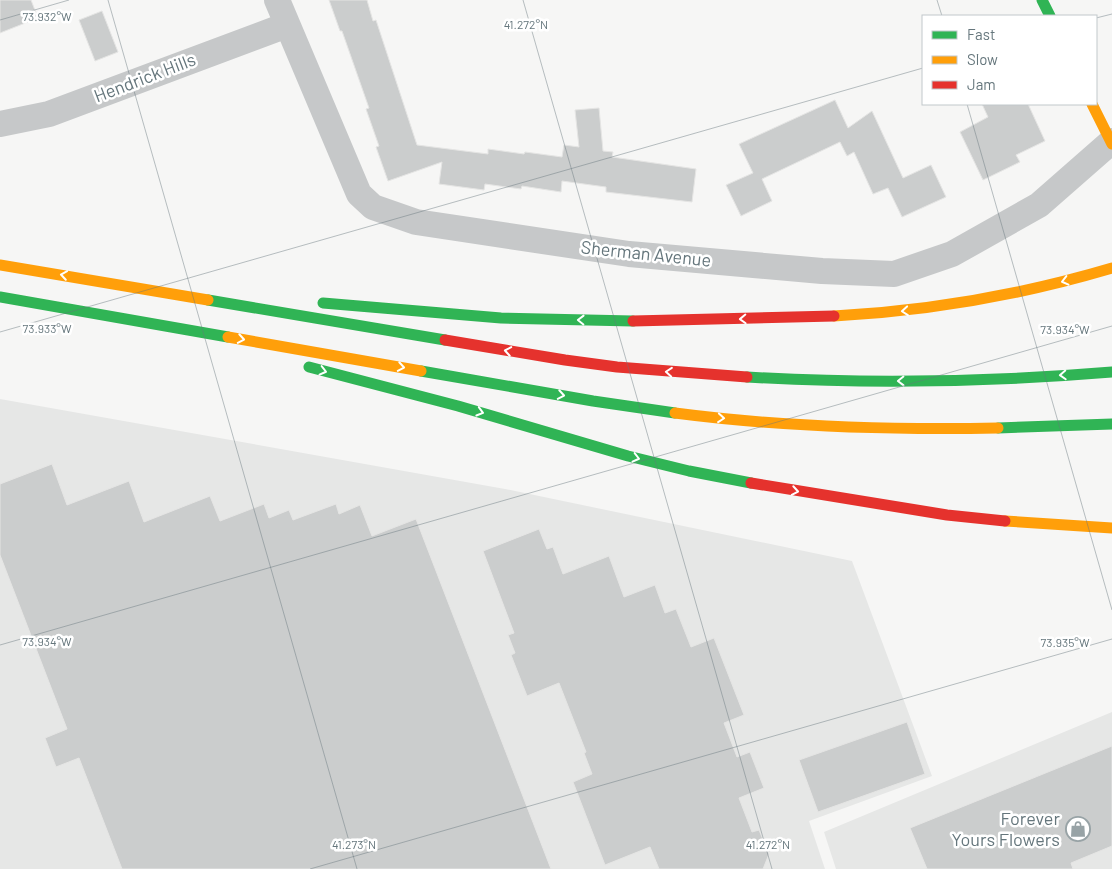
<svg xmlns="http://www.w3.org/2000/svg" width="1112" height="869" viewBox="0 0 1112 869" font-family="Barlow,sans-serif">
  <rect width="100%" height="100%" fill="#f6f6f5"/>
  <!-- built -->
  <path fill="#e6e7e6" d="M0,399L505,489L852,561L932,776L809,821L825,869H0Z
    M1112,712V869H836L824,832Z"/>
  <!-- building -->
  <path fill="#cbcdcd" stroke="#e5e5e4" d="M0,0H31L38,18L0,33Z
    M329,0H367L373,21L376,20L417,145L488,154V149L524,154L525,152L562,157L564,145L579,147L575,110L599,108L603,151L613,152L612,157L696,169L692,202L606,192V187L562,181L561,192L522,186L521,189L485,184L484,190L439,184L442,162L388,181L376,147L379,146L366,109L369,108L342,31H340Z
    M102,11L118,52L95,61L79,20Z
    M835,100L848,128L872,111L903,178L931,165L946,197L902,217L888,188L873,194L854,152L847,156L840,142L762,179L772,201L741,216L726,185L753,173L739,144Z
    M982,104H1028L1045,141L1016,155L1020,162L983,180L960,132L988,117Z
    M52,464L67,505L129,481L144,522L210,496L220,521L264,504L269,518L289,510L293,520L336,504L339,514L360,505L372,536L416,519L551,869H122L79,758L56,767L45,738L67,729L0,555V484Z
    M539,529L547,549L553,547L563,574L609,556L624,597L655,585L665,613L676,609L691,647L714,638L744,715L724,723L737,757L750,752L764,788L739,798L752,832L759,830L769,854L763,869H659L650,847L605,865L573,782L592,774L584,753L586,752L559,683L527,696L511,655L515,653L508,635L514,633L483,551Z
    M907,722L925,774L818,812L799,760Z
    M1112,746V846L1071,863L1073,869H927L910,828Z"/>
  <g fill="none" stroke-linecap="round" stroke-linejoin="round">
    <!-- street -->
    <path stroke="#c6c8c9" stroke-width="26" d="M277,0L359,194L373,207L416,222L629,254L822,271L894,274L952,254L1039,205L1112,141
      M0,124L49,114L287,25"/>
    <!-- fast -->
    <path stroke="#30b455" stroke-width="11" d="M1042,0L1050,16
      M0,297L228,337
      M208,300L445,340
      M323,303L501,318L633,321
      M309,367L458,406L628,456L689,471L751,483
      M421,371L593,401L675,413
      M747,377C868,384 991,382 1112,372
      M998,428L1112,424"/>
    <!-- slow -->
    <path stroke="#ff9f0a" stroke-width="11" d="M1092,104L1112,144
      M0,265L208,300
      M834,316C929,311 1021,295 1112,268
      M228,337L421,371
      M675,413C782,427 890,430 998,428
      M1005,521L1112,528"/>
    <!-- jam -->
    <path stroke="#e5322d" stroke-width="11" d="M633,321L834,316
      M445,340L565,360L617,367L747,377
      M751,483L947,515L1005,521"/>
  </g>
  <!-- one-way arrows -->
  <defs><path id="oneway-chevron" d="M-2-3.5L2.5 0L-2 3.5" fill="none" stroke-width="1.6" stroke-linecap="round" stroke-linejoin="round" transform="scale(1.25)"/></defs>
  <g stroke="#fff">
    <use href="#oneway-chevron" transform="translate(64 275) rotate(-171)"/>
    <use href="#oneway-chevron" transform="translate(1065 281) rotate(166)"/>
    <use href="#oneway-chevron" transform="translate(905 311) rotate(175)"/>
    <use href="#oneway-chevron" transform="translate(743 319) rotate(178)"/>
    <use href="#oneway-chevron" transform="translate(581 320) rotate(-179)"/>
    <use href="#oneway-chevron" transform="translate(241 339) rotate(10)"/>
    <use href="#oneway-chevron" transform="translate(508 351) rotate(-170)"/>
    <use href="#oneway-chevron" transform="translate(401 367) rotate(10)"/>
    <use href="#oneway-chevron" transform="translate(323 371) rotate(14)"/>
    <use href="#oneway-chevron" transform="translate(669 372) rotate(-175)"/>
    <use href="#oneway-chevron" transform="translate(1063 375) rotate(177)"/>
    <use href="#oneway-chevron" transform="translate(901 381) rotate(179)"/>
    <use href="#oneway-chevron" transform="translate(561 395) rotate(10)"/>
    <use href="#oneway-chevron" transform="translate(480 412) rotate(16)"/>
    <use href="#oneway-chevron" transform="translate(721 418) rotate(5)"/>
    <use href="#oneway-chevron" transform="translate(636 458) rotate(14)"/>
    <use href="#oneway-chevron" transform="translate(795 491) rotate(10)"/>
  </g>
  <!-- ticks -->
  <path fill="none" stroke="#65767c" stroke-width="1" stroke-opacity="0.45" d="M108,0L357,869M523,0L772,869M937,0L942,16M1096,18L1112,14M0,20L69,0M967,104L1112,610M0,332L923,68M0,645L1112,326M310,869L1112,639"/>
  <!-- icons -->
  <defs>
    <symbol id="shop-ring" viewBox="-11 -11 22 22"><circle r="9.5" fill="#fff" stroke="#98a3a6" stroke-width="1.5"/><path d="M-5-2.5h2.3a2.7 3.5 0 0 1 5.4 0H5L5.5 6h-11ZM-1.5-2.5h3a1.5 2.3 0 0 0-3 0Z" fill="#98a3a6"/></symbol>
  </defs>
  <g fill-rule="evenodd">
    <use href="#shop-ring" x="1064" y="815" width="28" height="28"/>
  </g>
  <g text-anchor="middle" stroke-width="5" stroke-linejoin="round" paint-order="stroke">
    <!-- street labels -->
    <g font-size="18" fill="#65767c" stroke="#fff">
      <text transform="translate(145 78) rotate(-21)" y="6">Hendrick Hills</text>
      <text transform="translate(646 254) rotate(6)" y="6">Sherman Avenue</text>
    </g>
    <!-- poi labels -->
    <g font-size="18" fill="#65767c" stroke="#fff" text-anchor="end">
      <text x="1060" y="825">Forever<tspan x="1060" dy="21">Yours Flowers</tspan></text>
    </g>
  </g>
  <g font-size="12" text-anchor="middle" fill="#65767c" stroke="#fff" stroke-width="5" stroke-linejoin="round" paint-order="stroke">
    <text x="47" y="21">73.932°W</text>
    <text x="526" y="29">41.272°N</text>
    <text x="47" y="333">73.933°W</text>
    <text x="1065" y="334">73.934°W</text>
    <text x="47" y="646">73.934°W</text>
    <text x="1065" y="647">73.935°W</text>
    <text x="354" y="849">41.273°N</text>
    <text x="768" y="849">41.272°N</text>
  </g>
  <!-- legend -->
  <rect x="922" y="15" width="175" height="90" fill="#ffffff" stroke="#c1c8cb"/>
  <rect x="932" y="31" width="25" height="8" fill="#30b455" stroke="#c1c8cb"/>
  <text x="967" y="40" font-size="15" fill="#65767c">Fast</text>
  <rect x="932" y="56" width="25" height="8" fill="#ff9f0a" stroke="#c1c8cb"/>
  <text x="967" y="65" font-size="15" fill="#65767c">Slow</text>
  <rect x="932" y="81" width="25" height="8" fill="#e5322d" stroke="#c1c8cb"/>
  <text x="967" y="90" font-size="15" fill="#65767c">Jam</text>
</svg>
